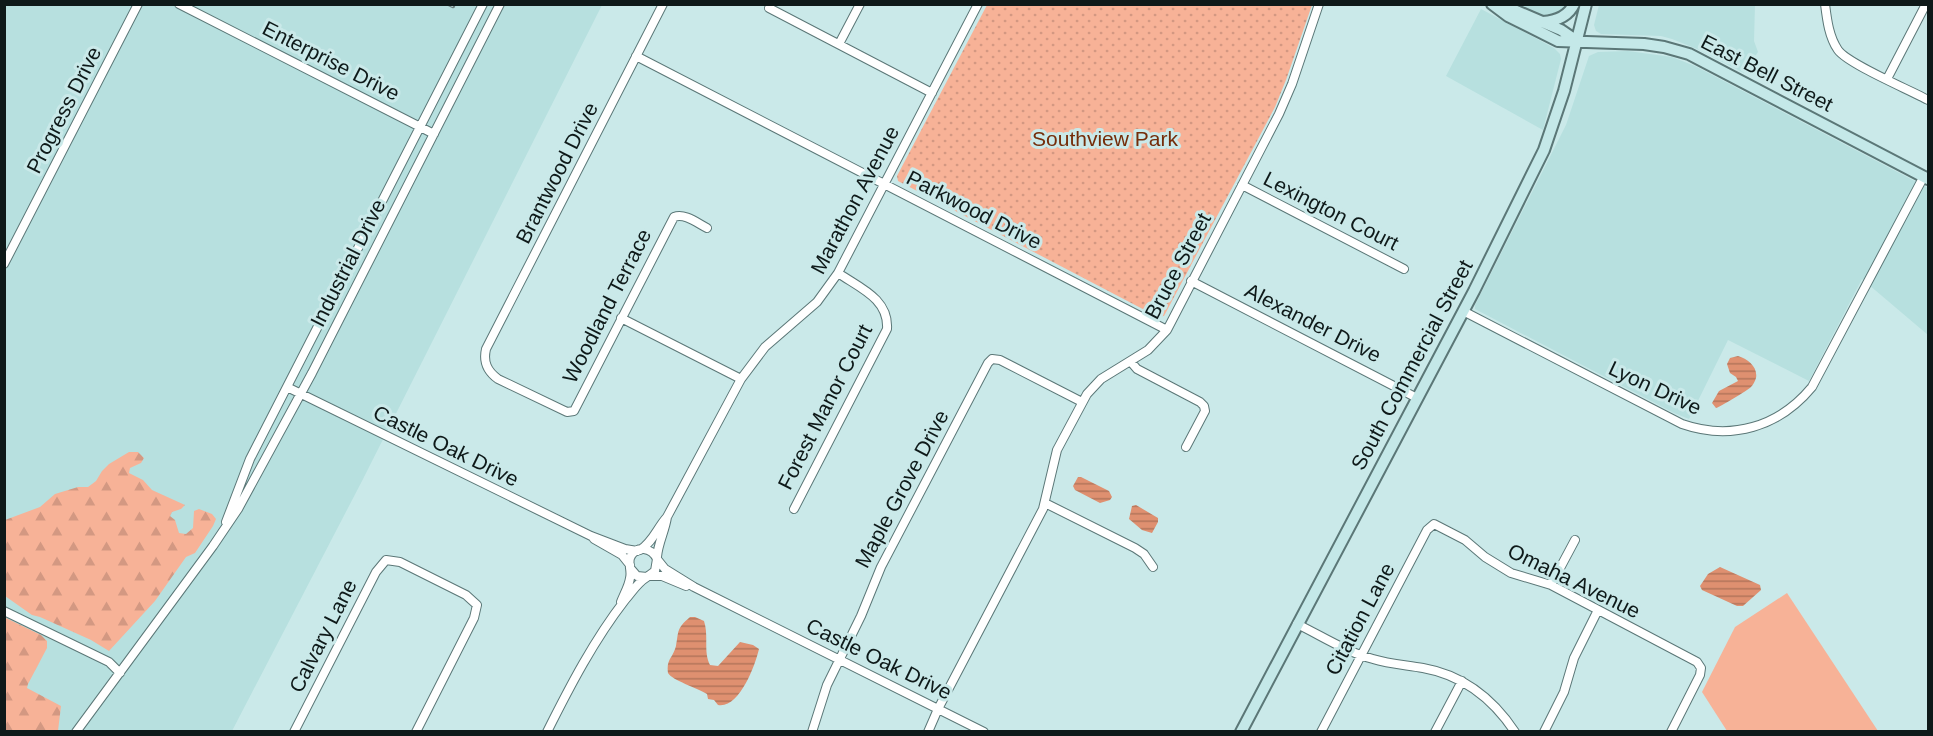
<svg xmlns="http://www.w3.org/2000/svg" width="1933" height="736" viewBox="0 0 1933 736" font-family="Helvetica,sans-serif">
  <defs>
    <pattern id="forest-firs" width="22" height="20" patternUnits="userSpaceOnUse" patternTransform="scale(1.5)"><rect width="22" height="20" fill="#f7b297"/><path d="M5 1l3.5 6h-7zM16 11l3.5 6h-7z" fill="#d39882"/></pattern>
    <pattern id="park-dots" width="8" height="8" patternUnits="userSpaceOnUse" patternTransform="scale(1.5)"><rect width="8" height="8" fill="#f7b297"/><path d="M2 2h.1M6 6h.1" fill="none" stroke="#d39882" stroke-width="1.8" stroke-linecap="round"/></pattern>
    <pattern id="water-rules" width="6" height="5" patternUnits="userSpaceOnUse" patternTransform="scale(1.5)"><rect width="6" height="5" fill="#df9070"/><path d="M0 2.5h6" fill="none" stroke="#b3755b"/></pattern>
  </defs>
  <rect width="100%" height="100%" fill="#cae9e9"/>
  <!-- built -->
  <path fill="#b7e0df" d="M4,5H602L362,481L232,731H5Z
    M1516,5H1571L1567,10L1550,18Z
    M1599,5H1755L1754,41L1758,52L1744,73L1697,49L1672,39L1661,36L1601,34L1596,31L1594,25Z
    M1481,9L1554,48L1560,54L1561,59L1543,130L1446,76Z
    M1628,51L1672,57L1695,66L1928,188V335L1862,279L1809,381L1728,340L1689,419L1674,413L1475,309V305L1566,125L1589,56L1598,52Z"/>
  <!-- grass -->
  <path fill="#f7b297" d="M1787,593L1878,731H1727L1702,692L1735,627Z"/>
  <!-- forest -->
  <path fill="url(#forest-firs)" d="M129,452H138L144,458L141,463L130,468L129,473L143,480L152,490L185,505L181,509L172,512L170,516L175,520L179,533L186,534L193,528L194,511L199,509L212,514L216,519L213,526L195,553L186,557L155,601L109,651L91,640L40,617L32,615L5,596V520L40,507L55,494L78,487H88L96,481L102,471L109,464Z
    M4,617L41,635L47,641V648L28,684L27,688L61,706L58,731H5Z"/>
  <!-- park -->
  <path fill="url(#park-dots)" d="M987,5H1312L1286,80L1275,107L1164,316L1158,317L898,181L897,176Z"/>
  <!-- water -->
  <path fill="url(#water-rules)" d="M1738,356C1748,359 1758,367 1756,378C1755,381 1753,385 1751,387C1748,390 1720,407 1716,408L1712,403L1719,391L1738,381L1736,377L1730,373L1727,364L1730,358Z
    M1078,477H1081L1109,491L1112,497L1110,500L1100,503L1075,490L1073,486Z
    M1136,505L1158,518V522L1152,533L1142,530L1129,519L1132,506Z
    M1720,567L1760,585L1761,590L1743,606H1737L1702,590L1700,586L1708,574Z
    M690,617H695L704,621C709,636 703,651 710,665L718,666L740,642L753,645L759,649C755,666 739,709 718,705L714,700L708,699L707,694C696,687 673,681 668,673C666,659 673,658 676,646C679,631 676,629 690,617Z"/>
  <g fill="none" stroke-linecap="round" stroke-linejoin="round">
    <defs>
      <path id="minor" d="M179,4L434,134
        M663,4L486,349C483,362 487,371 498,379L567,412L574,411L674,217C685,213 697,223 707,228
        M1825,4C1827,20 1829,37 1838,50C1848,64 1910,90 1928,100
        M769,8L932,93
        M839,44L860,4
        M636,56L1167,330
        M1887,79L1926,4
        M1242,185L1404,269
        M4,264L138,4
        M1191,281L1417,398
        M1463,311L1682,424C1731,441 1779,427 1812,387L1924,176
        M621,318L741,379
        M1131,362L1137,369L1200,402L1204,406L1205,411L1186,447
        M287,387L591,536L625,549L637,551
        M1045,503L1135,548L1144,554L1153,567
        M794,509L887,329C889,299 860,288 838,273
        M226,522L250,459L483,4
        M594,539L622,555L630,565
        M640,550C653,542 657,528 667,517L741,379L765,347L817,302L838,273L978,4
        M657,557C658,543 665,531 667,517
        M657,559L665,569L694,587L984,732
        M650,576H662L686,586
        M1551,585L1575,540
        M621,602C624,594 629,586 630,578C632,571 628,565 630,558C636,544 652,548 657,559L655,571L647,577L637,576L631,569
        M4,611L109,662L120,673
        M1297,624C1322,636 1346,652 1373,659C1389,664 1406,665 1423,668C1463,675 1493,699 1515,732
        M76,732L213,546L238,509L312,373L500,4
        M294,732L376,572L386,560L400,562L466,595L477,605L474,618L416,732
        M547,732C570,686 594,640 625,600C633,591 637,583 647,577
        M812,732L827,685L861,616L881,567L988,363L992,359L1000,360L1082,402
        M928,732L938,709L1043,509L1057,450L1087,394L1101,379L1148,350L1167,330L1279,114L1292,84L1319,4
        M1321,732L1427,530L1434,524L1465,540L1485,557L1511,573L1551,585L1697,662L1701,668L1700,675L1671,732
        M1435,732L1462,681
        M1544,732L1564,692L1574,658L1598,610"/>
      <path id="secondary" d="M1492,4L1508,16L1558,41L1644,44L1664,47L1689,54L1928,179
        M1500,4L1561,30L1577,41
        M1543,22C1556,21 1568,17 1574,4
        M1241,732L1474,291L1544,150L1564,91L1586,4"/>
    </defs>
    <!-- minor casing -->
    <use href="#minor" stroke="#5b7777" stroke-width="10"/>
    <!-- secondary casing -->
    <use href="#secondary" stroke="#5b7777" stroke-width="14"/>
    <!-- minor -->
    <use href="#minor" stroke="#fff" stroke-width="8"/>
    <!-- secondary -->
    <use href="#secondary" stroke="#c4e8e8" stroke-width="10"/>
    <defs>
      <path id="rail" d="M449,4L453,6"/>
    </defs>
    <!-- rail casing -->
    <use href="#rail" stroke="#6d8282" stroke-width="4.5"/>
    <!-- rail -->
    <use href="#rail" stroke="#cae9e9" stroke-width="2" stroke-dasharray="7" stroke-linecap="butt"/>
  </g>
  <g text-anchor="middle" stroke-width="6" stroke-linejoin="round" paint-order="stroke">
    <!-- street labels -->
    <g font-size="21" fill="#0e1919" stroke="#cae9e9">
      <text transform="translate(331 61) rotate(27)" y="7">Enterprise Drive</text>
      <text transform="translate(1767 73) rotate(27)" y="7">East Bell Street</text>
      <text transform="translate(64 110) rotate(-63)" y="7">Progress Drive</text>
      <text transform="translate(557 173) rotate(-63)" y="7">Brantwood Drive</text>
      <text transform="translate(855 200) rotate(-62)" y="7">Marathon Avenue</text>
      <text transform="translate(974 210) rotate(27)" y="7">Parkwood Drive</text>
      <text transform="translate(1331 211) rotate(27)" y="7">Lexington Court</text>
      <text transform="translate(348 263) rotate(-63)" y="7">Industrial Drive</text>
      <text transform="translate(1178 266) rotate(-62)" y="7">Bruce Street</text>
      <text transform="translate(607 306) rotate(-63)" y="7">Woodland Terrace</text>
      <text transform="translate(1313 323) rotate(27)" y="7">Alexander Drive</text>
      <text transform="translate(1412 365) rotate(-62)" y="7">South Commercial Street</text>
      <text transform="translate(1655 388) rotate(25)" y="7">Lyon Drive</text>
      <text transform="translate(825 407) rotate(-63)" y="7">Forest Manor Court</text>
      <text transform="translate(446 446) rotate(26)" y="7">Castle Oak Drive</text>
      <text transform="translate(902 489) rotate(-62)" y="7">Maple Grove Drive</text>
      <text transform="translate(1574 581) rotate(26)" y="7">Omaha Avenue</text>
      <text transform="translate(1360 619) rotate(-62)" y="7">Citation Lane</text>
      <text transform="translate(323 636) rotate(-63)" y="7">Calvary Lane</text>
      <text transform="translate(879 659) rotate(26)" y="7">Castle Oak Drive</text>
    </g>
    <!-- park labels -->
    <g font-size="21" fill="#742d0a" stroke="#cae9e9">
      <text x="1105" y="146">Southview Park</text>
    </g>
  </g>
  <!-- border -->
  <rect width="1933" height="736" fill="none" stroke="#0e1919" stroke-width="12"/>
</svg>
